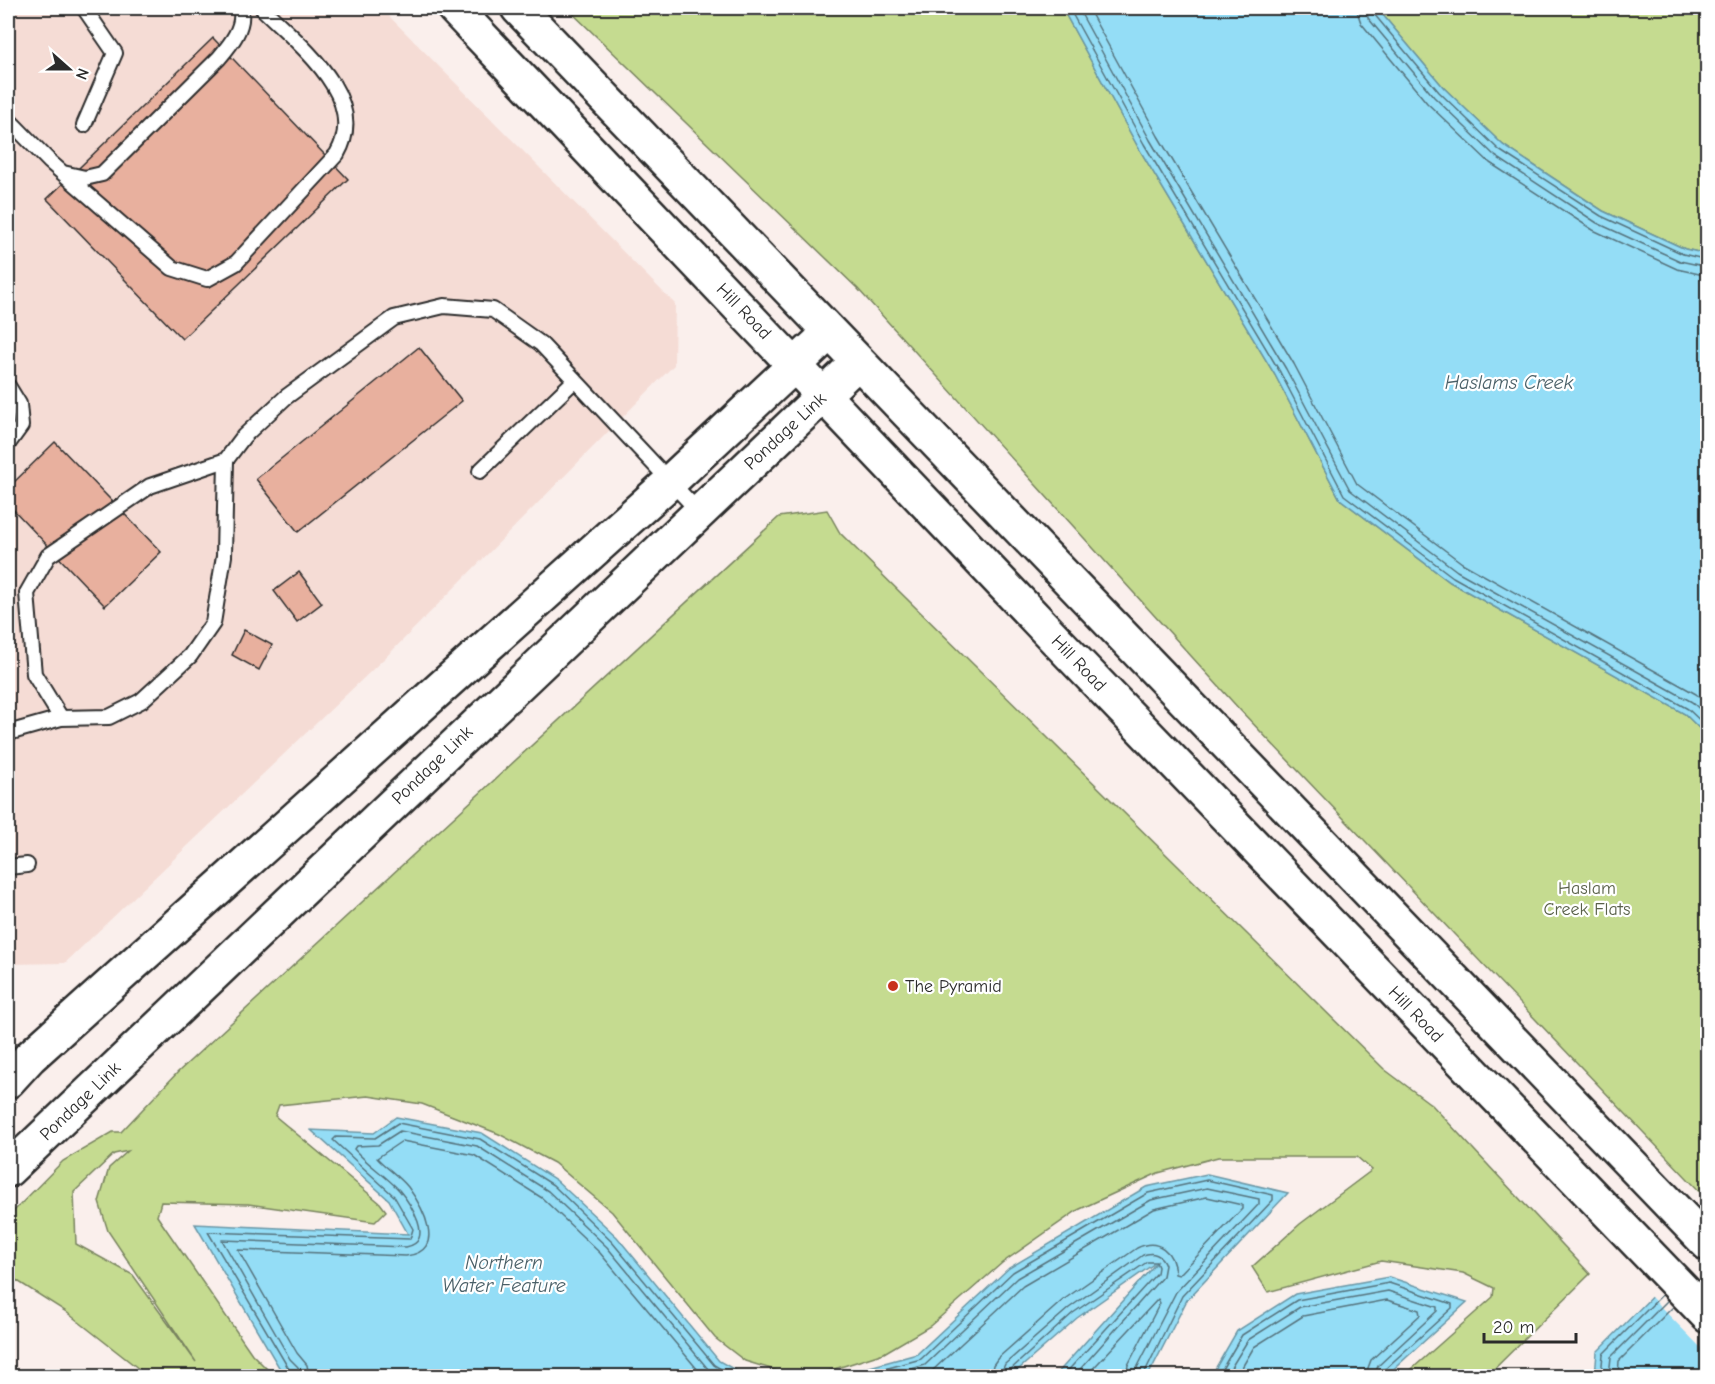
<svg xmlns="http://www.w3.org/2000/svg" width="1715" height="1384" viewBox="0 0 1715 1384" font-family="'Comic Neue',sans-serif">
  <rect width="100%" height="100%" fill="#faefec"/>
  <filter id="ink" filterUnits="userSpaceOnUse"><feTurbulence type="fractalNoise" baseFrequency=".0167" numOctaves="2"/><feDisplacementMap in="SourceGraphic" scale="12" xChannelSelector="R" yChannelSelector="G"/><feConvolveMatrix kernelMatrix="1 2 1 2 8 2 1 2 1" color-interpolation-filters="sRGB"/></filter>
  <g filter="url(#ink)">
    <!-- built -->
    <path fill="#f5dcd5" d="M8,8H381L675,304L674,365L391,652L65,963L8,964Z"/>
    <!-- green -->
    <path fill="#c5db90" stroke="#78835e" stroke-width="1.5" fill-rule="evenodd" d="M567,8H1062L1138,147L1275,375L1340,499L1450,582L1685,714L1707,736V1199L1241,711L858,289Z
      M1377,8H1707V254L1685,249L1603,211L1503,145L1444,88Z
      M827,510L840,533L1384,1069L1432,1105L1590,1274L1487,1376H1404L1493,1297L1494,1288L1463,1273L1381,1261L1268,1292L1252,1267L1300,1224L1372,1170L1357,1157H1218L1158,1173L1078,1210L1002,1263L930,1326L884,1353L819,1374L784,1373L745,1361L715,1338L612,1212L554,1163L499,1134L422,1104L368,1096L279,1105L275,1116L380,1203L386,1211L375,1222L248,1204L161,1202L157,1216L252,1354L274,1376H148L65,1311L8,1275V1217L63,1161L113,1132H121L178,1072L779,517ZM128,1151L109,1168L99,1202L108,1231L196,1362L133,1275L76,1244L74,1192L114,1154Z"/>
    <!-- water -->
    <path fill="#94ddf6" stroke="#6a96a5" stroke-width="1.5" d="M1062,8H1377L1444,88L1503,145L1603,211L1685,249L1707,254V736L1685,714L1450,582L1340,499L1275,375L1138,147Z
      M396,1117L482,1133L556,1180L617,1237L719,1361L746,1376H290L280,1369L195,1224L408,1234L389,1200L311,1130L374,1133Z
      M1207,1174L1288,1193L1187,1300L1148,1376H1055L1158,1261L1077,1318L1011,1376H837L917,1354L1009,1268L1146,1187Z
      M1707,1241V1376H1595L1597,1352Z
      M1389,1277L1467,1302L1386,1376H1211L1237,1331L1295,1294Z"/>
    <!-- pier -->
    <path fill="#faefec" d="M1707,1238V1354L1649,1295Z"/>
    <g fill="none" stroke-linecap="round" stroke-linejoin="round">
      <!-- shore -->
      <path stroke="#55727c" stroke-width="1.5" d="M1069,8L1144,144L1280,372L1344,495L1453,577L1688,709L1708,728
        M1078,8L1150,140L1286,369L1350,490L1457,571L1692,702L1708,717
        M1088,8L1158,136L1294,364L1357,484L1462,563L1696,694L1708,704
        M1356,8L1361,23L1427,103L1490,163L1593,230L1677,269L1708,276
        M1366,8L1368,18L1434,97L1495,156L1597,223L1680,261L1708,267
        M1373,8L1374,14L1439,92L1499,150L1601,216L1683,254L1708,260
        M293,1376L208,1232L410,1239L413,1229L394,1196L333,1140L336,1137L375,1138L398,1123L480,1139L553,1185L612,1242L714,1365L733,1376
        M300,1376L298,1367L290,1359L222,1240L406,1247C436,1242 410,1203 399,1190C385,1175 367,1164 354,1149L356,1146L378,1145L400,1131L477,1146L548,1191L607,1247L708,1369L719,1376
        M309,1376L307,1365L297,1353L238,1250L406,1256C448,1252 422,1206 408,1187C399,1176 386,1168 377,1158L402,1141L474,1155L542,1198L600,1253L703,1376
        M859,1376L921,1359L1013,1272L1148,1193L1207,1180L1273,1195V1200L1182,1296L1143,1376
        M888,1376L925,1365L1017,1278L1151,1200L1207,1188L1259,1199V1204L1176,1292L1137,1368L1135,1376
        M922,1376L932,1371L1023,1286L1154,1209L1207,1197L1242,1205V1209L1179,1275L1175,1274C1174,1252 1158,1237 1137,1248L1063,1300L998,1358L993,1365L991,1376
        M1000,1376L1005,1364L1069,1308L1143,1255C1153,1251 1162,1255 1165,1265L1163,1276L1074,1376
        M1008,1376L1010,1370L1073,1313L1147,1262H1156L1158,1267L1157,1273L1063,1376
        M1086,1376L1158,1299L1160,1303L1128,1365L1126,1376
        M1218,1376L1242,1335L1297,1300L1389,1283L1452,1304V1308L1384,1370L1382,1376
        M1226,1376L1248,1340L1300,1307L1388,1291L1437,1307V1311L1378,1366L1374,1376
        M1237,1376L1254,1347L1303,1316L1387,1300L1419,1310L1420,1315L1371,1360L1365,1376
        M1601,1376L1603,1354L1662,1295
        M1609,1376L1611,1357L1668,1300
        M1618,1376L1619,1361L1674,1306"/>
    </g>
    <!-- building -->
    <path fill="#e8b09e" stroke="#2b2b2b" stroke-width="1.5" d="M213,38L348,179L182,339L47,199Z
      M419,347L462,401L298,532L256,479Z
      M55,442L161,552L105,606L8,504V488Z
      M299,572L322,603L297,622L274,591Z
      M244,630L272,645L259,670L232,655Z"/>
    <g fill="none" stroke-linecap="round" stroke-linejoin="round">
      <defs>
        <path id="lane" d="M84,8L115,53L84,125
          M8,119L50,162L172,268L207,279L236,263L337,154C370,97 298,44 262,8
          M63,173L85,178L102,174L219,58C230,45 246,26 240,8
          M8,386L19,404L21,426L8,444
          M226,460L150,486L48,556L27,593L34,674L61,718L109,717L141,701L190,656L213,623L224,556L226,460L244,436L286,397L394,318L444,306L493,310L541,344L698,511
          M480,471L575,380
          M8,733L61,718
          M8,867L27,865"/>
        <path id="secondary" d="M454,8L1058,642L1708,1316
          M518,8L1708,1244
          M8,1081L30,1057L671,481L830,332
          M8,1170L858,362"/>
      </defs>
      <!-- lane casing -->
      <use href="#lane" stroke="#2b2b2b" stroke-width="18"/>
      <!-- secondary casing -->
      <use href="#secondary" stroke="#2b2b2b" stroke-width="38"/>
      <!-- lane -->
      <use href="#lane" stroke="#fff" stroke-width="14"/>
      <!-- secondary -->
      <use href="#secondary" stroke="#fff" stroke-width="33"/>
    </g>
  </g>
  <!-- markers -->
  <circle fill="#c8321e" stroke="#fff" stroke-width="2" cx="893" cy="986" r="6"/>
  <g text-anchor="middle" stroke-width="4.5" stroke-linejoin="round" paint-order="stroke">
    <!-- street labels -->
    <g font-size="18" fill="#2b2b2b" stroke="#fff">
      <text transform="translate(744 311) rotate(46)" y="6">Hill Road</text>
      <text transform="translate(785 431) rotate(-43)" y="6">Pondage Link</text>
      <text transform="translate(1079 663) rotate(46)" y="6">Hill Road</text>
      <text transform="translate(432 765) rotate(-44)" y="6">Pondage Link</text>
      <text transform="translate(1416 1014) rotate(46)" y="6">Hill Road</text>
      <text transform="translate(80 1101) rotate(-44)" y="6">Pondage Link</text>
    </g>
    <!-- park labels -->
    <g font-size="18" fill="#596049" stroke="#fff">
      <text x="1587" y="894">Haslam<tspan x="1587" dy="21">Creek Flats</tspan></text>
    </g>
    <!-- poi labels -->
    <g font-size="18" fill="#2b2b2b" stroke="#fff" text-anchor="start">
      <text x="905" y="992">The Pyramid</text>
    </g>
    <!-- water labels -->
    <g font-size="20" font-style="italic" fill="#4a6068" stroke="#fff">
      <text x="1509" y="389">Haslams Creek</text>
      <text x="504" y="1269">Northern<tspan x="504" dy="23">Water Feature</tspan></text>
    </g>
  </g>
  <!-- margin -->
  <rect width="1715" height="1384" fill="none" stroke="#fff" stroke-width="30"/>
  <rect x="15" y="15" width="1685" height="1354" fill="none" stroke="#2b2b2b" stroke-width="2" filter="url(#ink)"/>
  <!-- north arrow -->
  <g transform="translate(69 69) rotate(111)" stroke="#ffffff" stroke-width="4.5" paint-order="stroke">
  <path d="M0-4.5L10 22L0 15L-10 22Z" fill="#2b2b2b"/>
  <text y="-9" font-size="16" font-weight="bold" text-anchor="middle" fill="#2b2b2b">N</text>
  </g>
  <!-- scale -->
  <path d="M1484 1333v9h92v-9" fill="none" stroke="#2b2b2b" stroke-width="3"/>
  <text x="1493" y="1333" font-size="18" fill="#2b2b2b" stroke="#ffffff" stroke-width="4.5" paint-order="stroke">20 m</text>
</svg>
